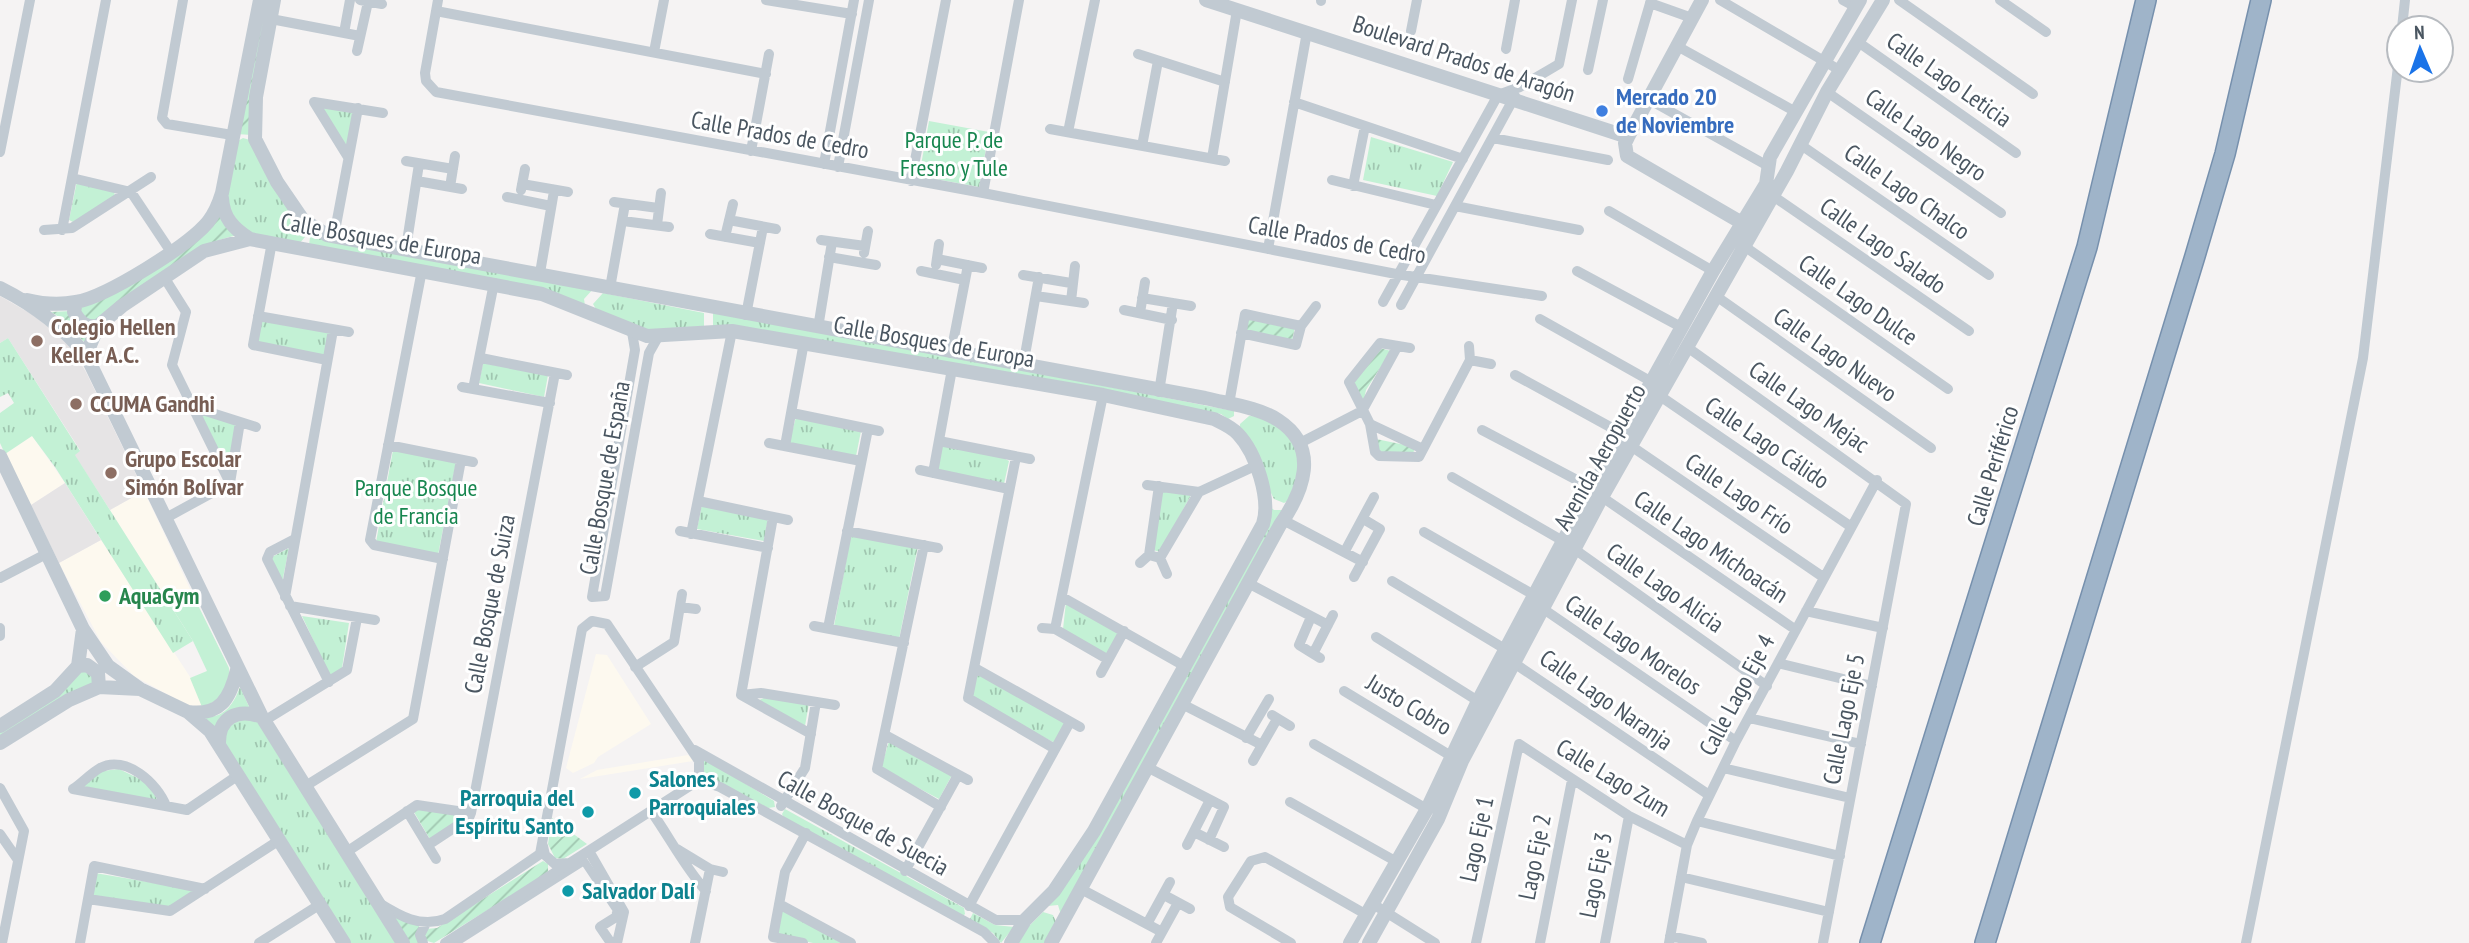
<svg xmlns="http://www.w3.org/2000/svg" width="2469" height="943" viewBox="0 0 2469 943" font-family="'PT Sans Narrow',sans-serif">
  <defs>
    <pattern id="park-tufts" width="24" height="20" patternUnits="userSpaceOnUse" patternTransform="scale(1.75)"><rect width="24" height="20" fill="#c3f1d5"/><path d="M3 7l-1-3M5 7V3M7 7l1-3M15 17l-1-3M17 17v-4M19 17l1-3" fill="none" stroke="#a0c6b0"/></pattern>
    <pattern id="garden-furrows" width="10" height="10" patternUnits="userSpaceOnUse" patternTransform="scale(1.75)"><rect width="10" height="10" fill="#c3f1d5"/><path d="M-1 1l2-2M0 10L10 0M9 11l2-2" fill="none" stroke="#a0c6b0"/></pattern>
  </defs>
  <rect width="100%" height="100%" fill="#f5f3f3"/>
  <!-- commercial -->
  <path fill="#fdf9ef" d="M32,436L65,483L31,505L5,454Z
    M144,491L191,591L167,600L110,510Z
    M101,540L194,683L202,707L187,705L134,676L101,642L59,563Z
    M596,654L607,655L651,724L598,757L594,763L573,773L566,768Z
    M688,755L693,761L580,779L597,770Z"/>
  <!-- education -->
  <path fill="#e6e4e5" d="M0,296L33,315L68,343L86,372L144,491L110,510L74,454L80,450L8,338L0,343Z
    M65,483L101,540L59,563L31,505Z"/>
  <!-- grass -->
  <path fill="#c3f1d5" d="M191,591L229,668C230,689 222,700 202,707L190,678L207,671L193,641L167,600Z"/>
  <!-- park -->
  <path fill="url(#park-tufts)" d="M318,104L356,111L346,147Z
    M929,121L989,132L979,187L919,176Z
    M1371,137L1453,162L1437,196L1363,180Z
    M243,138L250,140L306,229L305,237L299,244L246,232L224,203L236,142Z
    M77,181L113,188L115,196L73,222L69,220Z
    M311,230L594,288L584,299L585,306L309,245Z
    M603,293L704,313V326L648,331L597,311L593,304Z
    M713,310L1234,411V416L1228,419L1221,414L713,329Z
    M258,316L333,330L327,360L253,345Z
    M8,338L80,451L75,455L193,641L173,653L55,467L32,436L5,454L0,443V413L14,403L8,393L0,397V343Z
    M483,363L548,375L544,397L479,383Z
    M201,414L236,424L229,471Z
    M1249,416C1272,415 1302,443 1299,467C1297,478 1292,489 1289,500L1284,503L1274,499L1240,432V424Z
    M796,417L861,431L856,456L789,443Z
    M943,443L994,453L1009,461L1004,484L937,469Z
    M393,450L456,462L438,555L376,542Z
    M1161,490L1191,495L1160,552L1153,550Z
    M702,504L768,518L764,541L697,529Z
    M1269,506L1274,510H1288L1061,915L1058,905L1048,906Z
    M851,534L918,546L899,639L834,626Z
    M289,548L282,583L270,558Z
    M1066,602L1119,634L1107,655L1063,629Z
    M302,616L349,623L342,668L330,676Z
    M85,668L96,681L0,741V723Z
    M978,674L1067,724L1055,743L975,702L971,693Z
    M240,687L251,711L216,730L200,716C222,721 233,706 240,687Z
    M769,696L809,703L805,726L759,700Z
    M239,718L258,722L396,943H350L224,749L225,731Z
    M889,741L952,775L939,799L881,768Z
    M703,758L774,801L775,807L768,808L704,777Z
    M119,769L148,783L158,801L82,787L102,771Z
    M785,809L964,908L965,914L963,916L784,818L782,814Z
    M95,873L196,890L170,907L91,896Z
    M782,909L841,943H813L780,936L777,934Z
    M1043,912L1053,915L1057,924L1046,943H1017L1020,935Z
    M973,913L995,925L1014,927L1001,943L993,933L969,921Z"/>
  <!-- garden -->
  <path fill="url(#garden-furrows)" d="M264,0H271L252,135L236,134Z
    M220,214L239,235C189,243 133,295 92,324L81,317L80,304Z
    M72,311L89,331L87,345L62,319L51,312Z
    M1247,317L1295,327L1292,341L1245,331Z
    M1380,348L1391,351L1366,390L1363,404L1354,382Z
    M1376,439L1415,447L1412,457L1380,455Z
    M422,807L460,816L463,820L431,841L414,812Z
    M552,818L587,844L563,859L555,858L548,844Z
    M543,861L548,864V873L434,943L424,940L426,929L437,928Z
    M383,907L419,925L420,943H408Z"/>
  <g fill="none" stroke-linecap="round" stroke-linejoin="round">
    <defs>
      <path id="trunk" d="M1870,943L2087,247L2146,0
        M1985,943L2195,256L2225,154L2261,0"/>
    </defs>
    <!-- trunk casing -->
    <use href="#trunk" stroke="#7690ad" stroke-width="22"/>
    <!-- pedestrian -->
    <path stroke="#c1cad2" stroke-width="8" d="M455,943L584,861L618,912L616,913"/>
    <!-- minor -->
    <path stroke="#c1cad2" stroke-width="10" d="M183,0L162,118L167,124L232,135
      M360,0L382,4
      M438,0L425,73L426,81L436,92L983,193L1396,274L1542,296
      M766,0L852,14
      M1720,0L1841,71
      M1843,0L1856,7
      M1899,0L2033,94
      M2000,0L2046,32
      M1321,1V0
      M1650,3L1692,18
      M436,11L766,74
      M271,19L360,36
      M2402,28L2405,0
      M1411,31L1417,0
      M344,33L350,0
      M1858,42L2016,153
      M1677,46L1796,112
      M1506,49L1515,0
      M357,51L368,2
      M654,52L664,0
      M1138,54L1225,82
      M1588,70L1603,0
      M1628,79L1651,0
      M1827,92L2001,213
      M1648,99L1768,166
      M1294,102L1463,159
      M1050,129L1225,161
      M1068,132L1095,0
      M1493,138L1608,160
      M1801,145L1989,275
      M1142,146L1158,61
      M751,151L769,54
      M0,152L30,0
      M348,157L314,102L383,113
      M1212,158L1237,10
      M406,161L453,169
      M824,164L854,0
      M838,167L869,0
      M72,178L131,192L171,252
      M1332,180L1436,205
      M417,181L462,189
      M911,181L946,0
      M522,184L568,192
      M1353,186L1365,126
      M450,187L455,156
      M521,190L525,169
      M983,193L1019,0
      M1773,196L1969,331
      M507,197L551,206
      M614,202L658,208
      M1455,206L1579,230
      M1609,211L1713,271
      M729,220L776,229
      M623,221L669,227
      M657,225L661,193
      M44,230L72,228L151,177
      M62,230L106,0
      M710,234L760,243
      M334,236L358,108
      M725,237L733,204
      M821,240L865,246
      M272,242L253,345L327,360
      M1744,246L1948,389
      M406,248L419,164
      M1268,249L1307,32
      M864,253L868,231
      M829,257L876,265
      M937,259L982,268
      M936,265L939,244
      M422,270L370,540L374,545L443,559
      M921,271L965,280
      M1577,271L1681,327
      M540,273L554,191
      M1023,275L1071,283
      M164,277L186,312L172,365L230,483
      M610,288L625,204
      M1036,296L1084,303
      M1716,296L1931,448
      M1142,298L1191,306
      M1071,301L1075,266
      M1383,302L1498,95L1520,87L1559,64L1572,0
      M1401,305L1515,96
      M1124,310L1172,320
      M1140,313L1145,282
      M746,315L763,227
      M258,316L349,332
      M1540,319L1652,382L1660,396L1850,526
      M818,328L832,242
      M632,332L635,350L592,597L605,596L649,353L658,337
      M1241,333L1296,345L1301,326L1316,306
      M1469,346L1470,360L1491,364
      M1687,347L1906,504L1823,943
      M1410,348L1380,343L1349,382L1370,424L1375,452L1379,456L1419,457L1470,360
      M951,353L968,265
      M481,358L567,375
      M1023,366L1039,277
      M1515,375L1623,434
      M462,387L550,403
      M473,389L494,283
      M1159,392L1173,303
      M1229,404L1245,314L1301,326
      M193,407L256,427
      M792,413L879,431
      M1370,424L1423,449
      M1482,430L1592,488
      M939,441L1030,459
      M769,443L861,461
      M1300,443L1362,411L1397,347
      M388,445L473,462
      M785,446L804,342
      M1631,446L1823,577
      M1016,457L968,698L1055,749
      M920,470L1009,489
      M933,473L952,369
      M1452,477L1563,541L1767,686
      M1147,485L1199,492
      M1602,497L1796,630
      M698,501L788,520
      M164,519L230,483L240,422
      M1283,520L1363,562
      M680,531L768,548
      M847,531L938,548
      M1424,532L1534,595
      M691,534L732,331
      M295,539L270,552L267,559L329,682
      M924,545L877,769L941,807
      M1345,551L1374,497
      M1149,555L1159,486
      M1160,558L1199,492L1255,466
      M1140,563L1149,555L1160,558L1167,574
      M1354,577L1380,529L1365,520
      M0,578L48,553
      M1392,581L1505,649
      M1248,583L1328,625
      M285,597L333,330
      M1064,598L1186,667
      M290,606L375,620
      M680,607L696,609
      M1542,608L1736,741
      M1806,611L1883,628
      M1311,617L1299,645L1320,658
      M814,626L904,643
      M0,628V636
      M828,628L868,429
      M1042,628L1055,629L1107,659
      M1055,629L1103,395
      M1376,637L1478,701
      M1314,652L1333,615
      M1514,663L1709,795
      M1778,663L1872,686
      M635,667L674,642L682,594
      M975,668L1080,727
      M1101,673L1124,631
      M1344,691L1451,756
      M741,695L773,517
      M741,695L761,693L835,705
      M741,695L811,734
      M1182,704L1262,745
      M1272,715L1290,726
      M1749,718L1861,744
      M264,721L347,670L357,618
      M885,735L968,780
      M1246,738L1269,699
      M1314,744L1427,809
      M695,750L996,920H1025
      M1253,761L1277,719
      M1149,768L1224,807L1209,840
      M1723,768L1850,798
      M699,780L720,787L984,932L995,943
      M304,787L413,719L461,460
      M0,788L24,831L2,943
      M73,789L187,810L237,776
      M73,789C82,783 91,773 100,768C126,754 158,784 166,806
      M1290,802L1397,862
      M781,806L805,768L816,702
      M407,811L436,859
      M651,811C670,838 684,866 706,891
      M1697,821L1840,856
      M1194,832L1224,847
      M0,834L18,860
      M428,845L469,818L471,813L555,373
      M1187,845L1210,800
      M543,846L545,855L555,864L569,863
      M677,849L710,869L723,872
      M589,851L624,912L617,943
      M345,853L417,805L471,813
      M905,871L958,775
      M1681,877L1829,912
      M1081,889L1162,932
      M1164,895L1190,909
      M88,899L170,911L278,841
      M379,903C400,916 420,928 445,919L540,854L582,629L592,621L607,624L699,761V780
      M779,904L851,943
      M1373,904L1435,943
      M969,906L1070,722
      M1147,924L1170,882
      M1670,936L1702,943
      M80,943L94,866L205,889
      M259,943L319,905
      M423,943L420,935L426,923
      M445,943L699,780
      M611,943L600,927L624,912
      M695,943L710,869
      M803,943L773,937L785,872L806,833
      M1156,943L1178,903
      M1291,943L1230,907L1228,897L1251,861L1265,857L1367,915
      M1476,943L1519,744L1629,816L1687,845
      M1540,943L1572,780
      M1605,943L1629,816
      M1669,943L1687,845L1697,821L1736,741L1877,480
      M2246,943L2363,358L2399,58"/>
    <!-- tertiary -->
    <path stroke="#c1cad2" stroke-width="14" d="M274,0L256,97L255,139L277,182L303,220L327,235L1205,398C1229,404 1258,407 1278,420C1321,448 1303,492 1280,525L1051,943
      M1206,0L1628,137
      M1702,0L1628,137L1625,143L1627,156L1749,227
      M222,198C223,218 234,229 250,239
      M0,288C34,305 61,325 86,355L262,717L403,943
      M27,300C43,304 60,305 76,302C106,297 188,246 208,222C215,213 219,203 222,193L260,0
      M76,302L74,312C80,322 85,328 98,326
      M86,355L98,326L122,306L204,251L250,239L542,294L647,336L732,331L1103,395L1214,419C1222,423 1232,427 1238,434C1256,453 1271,499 1263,524L1094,831L1054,891L1025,920L1011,943
      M0,456L83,629L108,666L140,689L188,712L210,731L344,943
      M78,666L87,665L98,673L99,687
      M188,712C220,716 230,699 237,670
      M0,726L55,691L78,666L83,629
      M0,743L69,700L99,687L140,689
      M219,745C218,717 237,708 262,717
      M1350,943L1427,809L1478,701L1563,541L1713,271L1766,184L1770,157L1860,0
      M1369,943L1438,819L1462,761L1602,497L1787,171L1827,92L1883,0"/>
    <!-- trunk -->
    <use href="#trunk" stroke="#9fb4c9" stroke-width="19"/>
  </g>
  <!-- markers -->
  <circle fill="#3f7fe0" stroke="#fff" stroke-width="2.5" cx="1602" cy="111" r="7"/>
  <g fill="#8d6e63" stroke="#fff" stroke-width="2.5">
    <circle cx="37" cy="341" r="7"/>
    <circle cx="76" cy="404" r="7"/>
    <circle cx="111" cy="473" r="7"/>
  </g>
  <circle fill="#2e9e5b" stroke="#fff" stroke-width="2.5" cx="105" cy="596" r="7"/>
  <g fill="#0f9aa8" stroke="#fff" stroke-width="2.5">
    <circle cx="635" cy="793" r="7"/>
    <circle cx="588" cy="812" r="7"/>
    <circle cx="568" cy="891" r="7"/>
  </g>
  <g text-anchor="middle" stroke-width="6" stroke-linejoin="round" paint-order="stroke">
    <!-- street labels -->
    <g font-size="24" fill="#4a5661" stroke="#fff">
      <text transform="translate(1464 59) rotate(18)" y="8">Boulevard Prados de Aragón</text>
      <text transform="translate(1949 80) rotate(35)" y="8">Calle Lago Leticia</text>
      <text transform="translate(780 135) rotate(10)" y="8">Calle Prados de Cedro</text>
      <text transform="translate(1926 135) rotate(35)" y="8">Calle Lago Negro</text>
      <text transform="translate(1907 192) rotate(35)" y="8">Calle Lago Chalco</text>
      <text transform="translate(381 239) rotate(10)" y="8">Calle Bosques de Europa</text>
      <text transform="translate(1337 240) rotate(10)" y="8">Calle Prados de Cedro</text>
      <text transform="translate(1883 246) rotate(35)" y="8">Calle Lago Salado</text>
      <text transform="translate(1858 300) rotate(35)" y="8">Calle Lago Dulce</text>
      <text transform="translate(934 342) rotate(10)" y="8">Calle Bosques de Europa</text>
      <text transform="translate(1835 355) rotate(35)" y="8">Calle Lago Nuevo</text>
      <text transform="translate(1809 407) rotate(35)" y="8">Calle Lago Mejac</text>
      <text transform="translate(1767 443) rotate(34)" y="8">Calle Lago Cálido</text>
      <text transform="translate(1600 457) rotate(-61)" y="8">Avenida Aeropuerto</text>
      <text transform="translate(1993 466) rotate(-73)" y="8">Calle Periférico</text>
      <text transform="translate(605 478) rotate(-80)" y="8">Calle Bosque de España</text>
      <text transform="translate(1739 494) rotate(34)" y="8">Calle Lago Frío</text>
      <text transform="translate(1711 547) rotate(34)" y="8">Calle Lago Michoacán</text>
      <text transform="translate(1665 588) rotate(35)" y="8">Calle Lago Alicia</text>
      <text transform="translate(490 604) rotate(-79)" y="8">Calle Bosque de Suiza</text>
      <text transform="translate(1633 645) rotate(34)" y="8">Calle Lago Morelos</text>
      <text transform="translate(1737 695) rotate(-62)" y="8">Calle Lago Eje 4</text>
      <text transform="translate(1606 700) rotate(35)" y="8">Calle Lago Naranja</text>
      <text transform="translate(1409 705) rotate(31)" y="8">Justo Cobro</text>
      <text transform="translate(1844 719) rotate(-79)" y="8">Calle Lago Eje 5</text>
      <text transform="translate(1613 778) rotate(31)" y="8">Calle Lago Zum</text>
      <text transform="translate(863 823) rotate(29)" y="8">Calle Bosque de Suecia</text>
      <text transform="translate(1477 839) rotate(-78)" y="8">Lago Eje 1</text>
      <text transform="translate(1535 857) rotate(-79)" y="8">Lago Eje 2</text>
      <text transform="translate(1596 875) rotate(-79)" y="8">Lago Eje 3</text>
    </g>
    <!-- shop labels -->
    <g font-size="24" font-weight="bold" fill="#366cbe" stroke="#fff" text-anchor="start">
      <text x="1616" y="105">Mercado 20<tspan x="1616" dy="28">de Noviembre</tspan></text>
    </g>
    <!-- park labels -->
    <g font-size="24" fill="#17864f" stroke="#fff">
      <text x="954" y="148">Parque P. de<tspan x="954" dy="28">Fresno y Tule</tspan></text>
      <text x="416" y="496">Parque Bosque<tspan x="416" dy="28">de Francia</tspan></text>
    </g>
    <!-- education labels -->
    <g font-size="24" font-weight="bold" fill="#785e54" stroke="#fff" text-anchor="start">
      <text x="51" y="335">Colegio Hellen<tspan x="51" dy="28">Keller A.C.</tspan></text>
      <text x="90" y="412">CCUMA Gandhi</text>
      <text x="125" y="467">Grupo Escolar<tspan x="125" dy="28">Simón Bolívar</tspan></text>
    </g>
    <!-- leisure labels -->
    <g font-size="24" font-weight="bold" fill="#27864d" stroke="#fff" text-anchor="start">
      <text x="119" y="604">AquaGym</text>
    </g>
    <!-- culture labels -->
    <g font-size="24" font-weight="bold" fill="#0d838f" stroke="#fff" text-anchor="start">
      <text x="649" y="787">Salones<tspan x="649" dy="28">Parroquiales</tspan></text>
      <text x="574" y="806" text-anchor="end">Parroquia del<tspan x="574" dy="28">Espíritu Santo</tspan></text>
      <text x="582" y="899">Salvador Dalí</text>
    </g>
  </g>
  <!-- north arrow -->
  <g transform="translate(2420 49) rotate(358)"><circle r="33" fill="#ffffff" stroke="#b7bbc0" stroke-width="2"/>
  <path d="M0-5L12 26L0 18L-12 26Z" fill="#1a73e8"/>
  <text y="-10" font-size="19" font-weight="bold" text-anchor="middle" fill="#4a5661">N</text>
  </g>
</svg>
